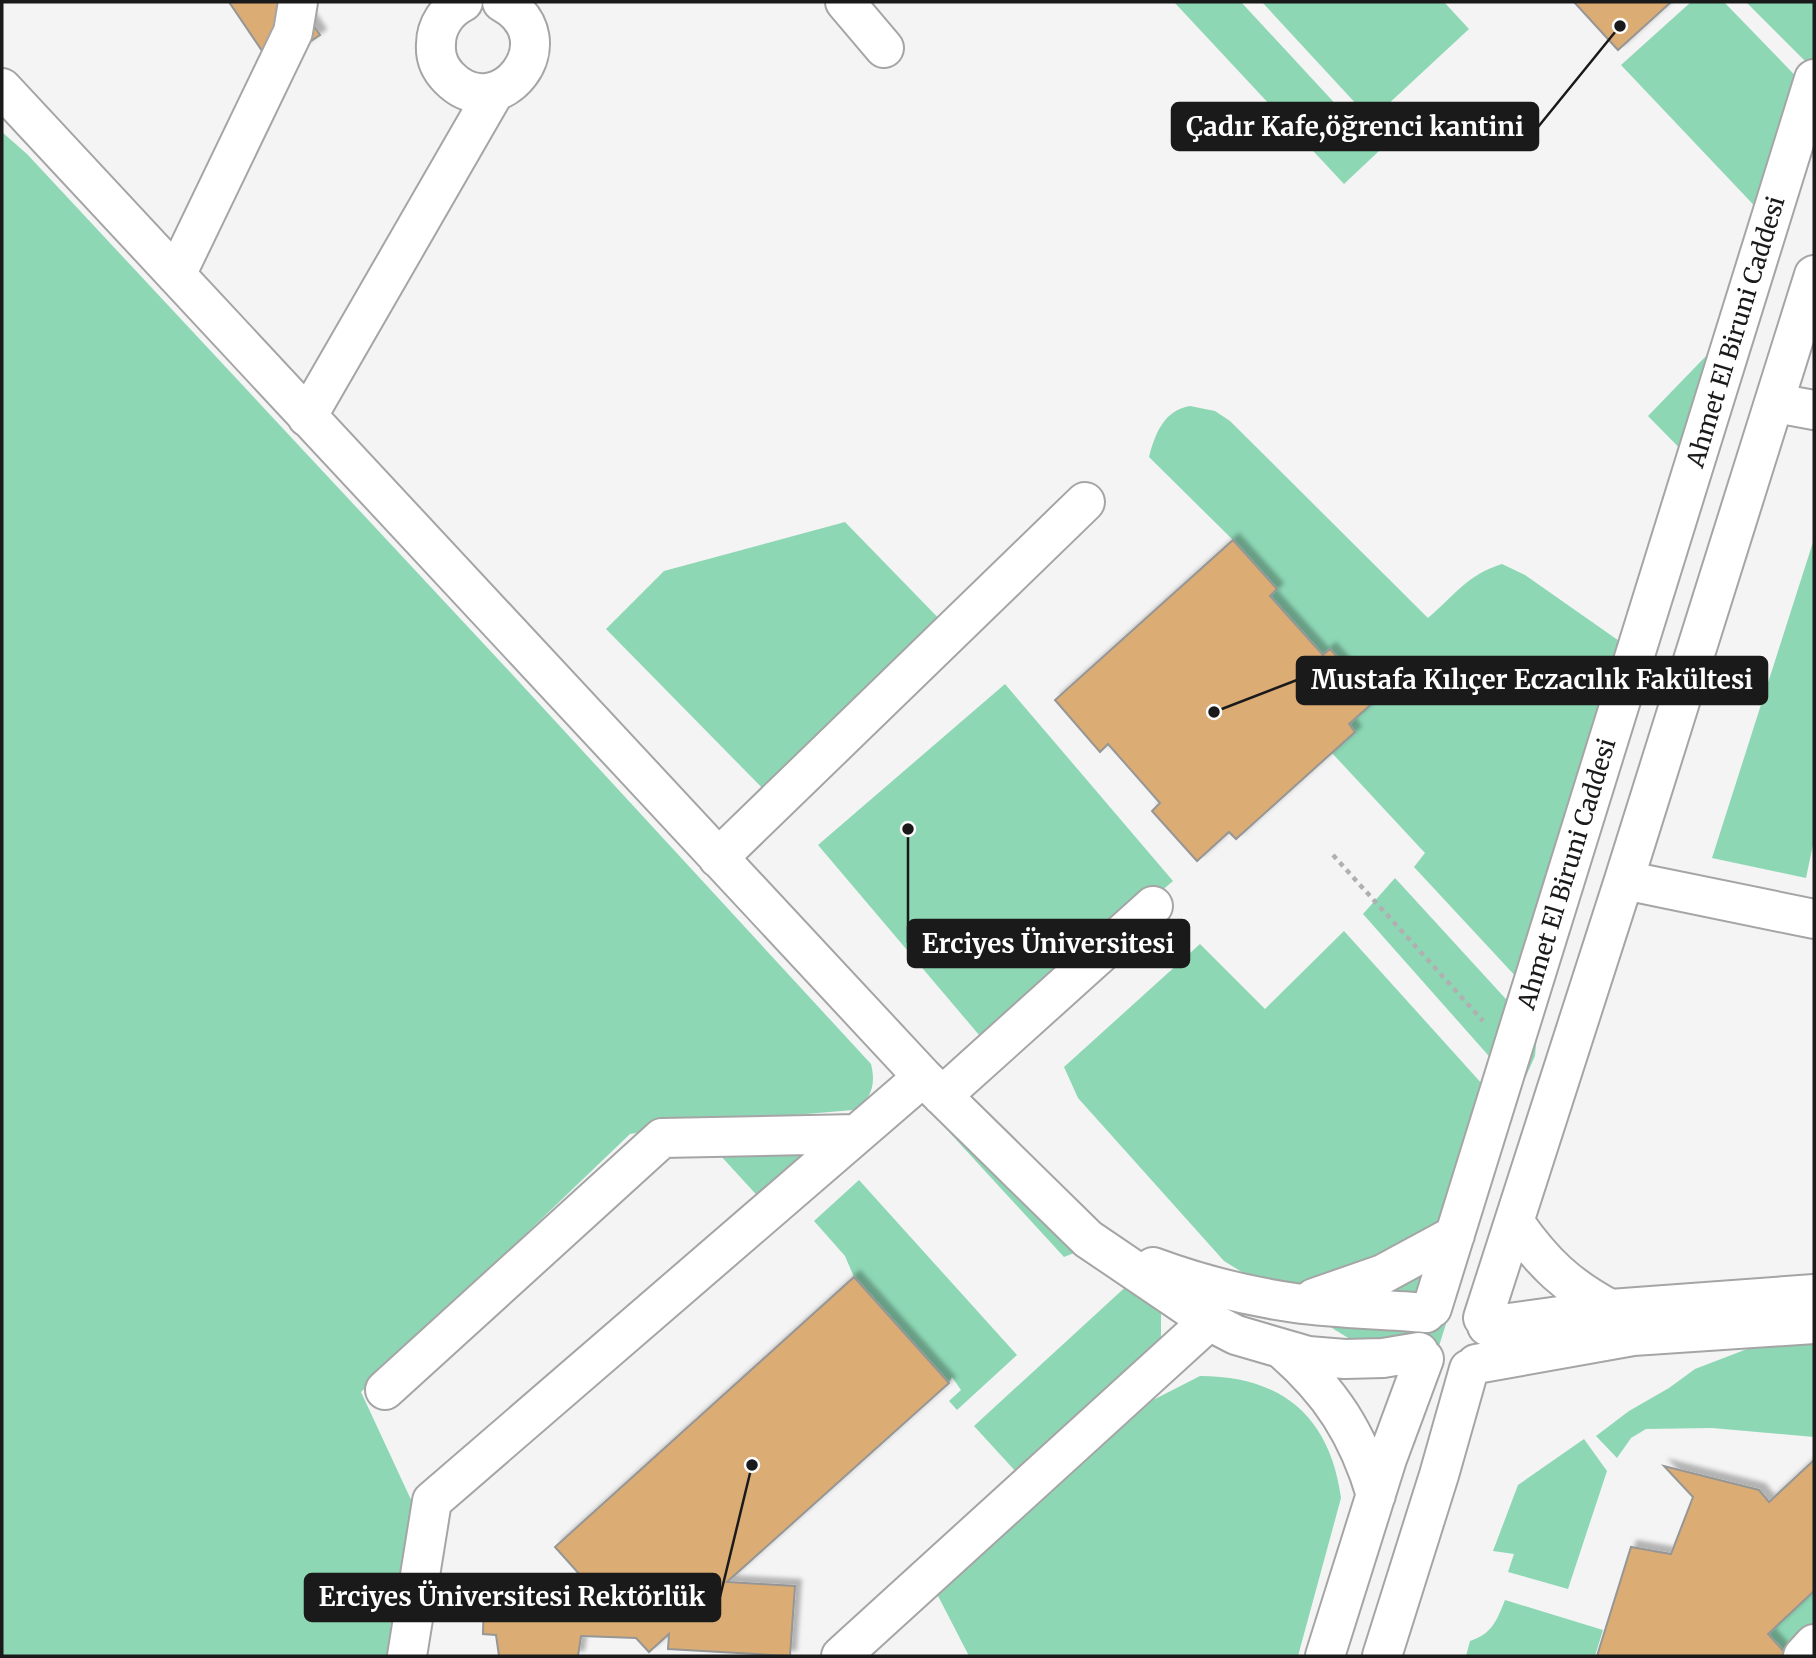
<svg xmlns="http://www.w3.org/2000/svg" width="1816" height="1658" viewBox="0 0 1816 1658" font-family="Merriweather,serif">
  <defs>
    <filter id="shadow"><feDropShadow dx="6" dy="-6" stdDeviation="2" flood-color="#0004"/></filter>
  </defs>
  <rect width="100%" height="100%" fill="#f4f4f5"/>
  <!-- green -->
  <path fill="#8dd7b5" d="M1174,2H1241L1379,151L1344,184Z
    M1262,2H1444L1469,29L1371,120Z
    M1691,2H1724L1814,95V109L1786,239L1621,65Z
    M1746,2H1814V70Z
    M2,132L27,154L510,672L871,1064C876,1084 872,1100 853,1110L691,1124L630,1134L361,1392L419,1517L409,1656H2Z
    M1737,324L1751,330L1754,339L1706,475L1648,416Z
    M1190,406L1215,411L1230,421L1428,618C1455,595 1467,575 1502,564L1525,575L1652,664L1533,995L1414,867L1425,853L1332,753L1355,732L1349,724L1376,700L1331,649L1323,655L1270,596L1233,540L1149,457C1155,434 1164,410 1190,406Z
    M845,522L951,631L776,802L606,629L664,571Z
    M1814,539V840L1806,878L1712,858Z
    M1005,684L1173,881L985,1042L818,845Z
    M1395,878L1537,1033L1535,1056L1526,1076L1511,1081L1363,914Z
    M1344,931L1511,1116L1435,1359L1353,1341L1224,1261L1078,1098L1064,1067L1200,944L1265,1009Z
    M948,1115L1083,1243L1074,1253L1064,1257L938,1120Z
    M840,1136L765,1204L720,1155Z
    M859,1180L1017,1355L957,1410L949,1401L961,1390L952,1377L949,1383L854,1277L845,1256L814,1221Z
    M1132,1281L1161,1311V1342L1018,1474L974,1426Z
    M1814,1341V1437L1712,1428L1646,1429L1631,1438L1617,1458L1596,1436L1629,1411L1669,1388L1695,1369L1747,1349L1770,1343Z
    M1200,1376C1281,1376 1330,1416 1341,1498L1298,1656H969L936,1592L1153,1400Z
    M1584,1439L1607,1471L1568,1589L1508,1572L1514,1554L1493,1551L1518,1485Z
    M1814,1591V1656H1788L1768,1634Z
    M1505,1600L1603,1630L1595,1656H1466L1470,1641C1492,1634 1497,1620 1505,1600Z"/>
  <!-- building -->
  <path fill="#dcac75" stroke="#969695" stroke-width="2" filter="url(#shadow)" d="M229,2H298L320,35L273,67Z
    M1574,2H1671L1618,50Z
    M1233,540L1277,589L1270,596L1323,655L1330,649L1376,700L1349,724L1355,732L1236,839L1229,832L1197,861L1152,811L1160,803L1108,744L1100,752L1055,700Z
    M854,1277L949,1383L727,1582L795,1586L790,1656L668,1649L669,1634L649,1652L636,1638L581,1636L578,1656H499L496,1635L483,1634L484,1594L599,1596L555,1547Z
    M1814,1460V1591L1768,1634L1788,1656H1597L1631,1547L1671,1554L1693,1497L1664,1466L1759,1490L1769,1502Z"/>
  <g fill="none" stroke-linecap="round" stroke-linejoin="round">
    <defs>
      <path id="minor" d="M463,2C447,10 436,26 436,44C435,57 440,69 449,78C499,129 570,39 502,2
        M845,2L884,48
        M2,88L923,1077L1088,1239L1209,1321L1236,1335L1308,1356L1345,1359L1383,1358L1419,1352
        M176,275L293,32L298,2
        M1775,403L1814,410
        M307,417L495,91
        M718,858L1085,502
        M1624,880L1814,919
        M942,1096L1153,906
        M1515,1223C1543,1263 1567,1286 1610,1309
        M1153,1267C1199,1284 1246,1296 1295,1303C1338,1309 1382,1309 1426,1313
        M1314,1298L1383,1274L1455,1235
        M1432,1308L1814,79
        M1483,1318L1624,880L1814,275
        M1487,1326L1610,1309L1814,1294
        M1283,1350C1331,1392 1358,1434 1376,1495
        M1476,1364L1633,1336L1814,1324
        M385,1390L662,1138L857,1134
        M407,1656L432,1501L923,1077
        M841,1656L1209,1321
        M1325,1656L1387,1459L1424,1359
        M1382,1656L1439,1475L1469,1369
        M1803,1656L1814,1644"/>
    </defs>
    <!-- minor casing -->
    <use href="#minor" stroke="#a5a5a6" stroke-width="42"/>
    <!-- path -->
    <path stroke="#b0b0b1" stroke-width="4.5" stroke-dasharray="5 5" stroke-linecap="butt" d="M1333,855L1483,1021"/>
    <!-- minor -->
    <use href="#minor" stroke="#fff" stroke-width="38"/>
  </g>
  <g text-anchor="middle" stroke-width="5" stroke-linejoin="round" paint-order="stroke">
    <!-- street labels -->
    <g font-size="24" fill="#1a1a1a" stroke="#fff">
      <text transform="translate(1736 332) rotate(-73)" y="8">Ahmet El Biruni Caddesi</text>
      <text transform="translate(1567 874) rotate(-73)" y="8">Ahmet El Biruni Caddesi</text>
    </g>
  </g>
  <!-- callouts -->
  <path fill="none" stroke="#1a1a1a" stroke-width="2.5" d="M1620 26L1538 127M1214 712L1297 680M908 829L908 943M752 1465L720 1597"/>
  <g fill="#1a1a1a" stroke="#fff" stroke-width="2.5">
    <circle cx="1620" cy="26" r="7"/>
    <circle cx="1214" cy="712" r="7"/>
    <circle cx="908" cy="829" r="7"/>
    <circle cx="752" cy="1465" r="7"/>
  </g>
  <g fill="#1a1a1a" stroke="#1a1a1a" stroke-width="2.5">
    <rect x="1172" y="103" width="366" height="47" rx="7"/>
    <rect x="1297" y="657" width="470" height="47" rx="7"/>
    <rect x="908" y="920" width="281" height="47" rx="7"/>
    <rect x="305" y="1574" width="415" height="47" rx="7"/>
  </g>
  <g font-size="26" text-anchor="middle" font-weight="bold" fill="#fff">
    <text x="1355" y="136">Çadır Kafe,öğrenci kantini</text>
    <text x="1532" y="689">Mustafa Kılıçer Eczacılık Fakültesi</text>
    <text x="1048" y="953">Erciyes Üniversitesi</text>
    <text x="512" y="1606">Erciyes Üniversitesi Rektörlük</text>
  </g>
  <!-- border -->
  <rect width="1816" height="1658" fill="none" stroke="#1a1a1a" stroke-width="7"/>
</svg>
